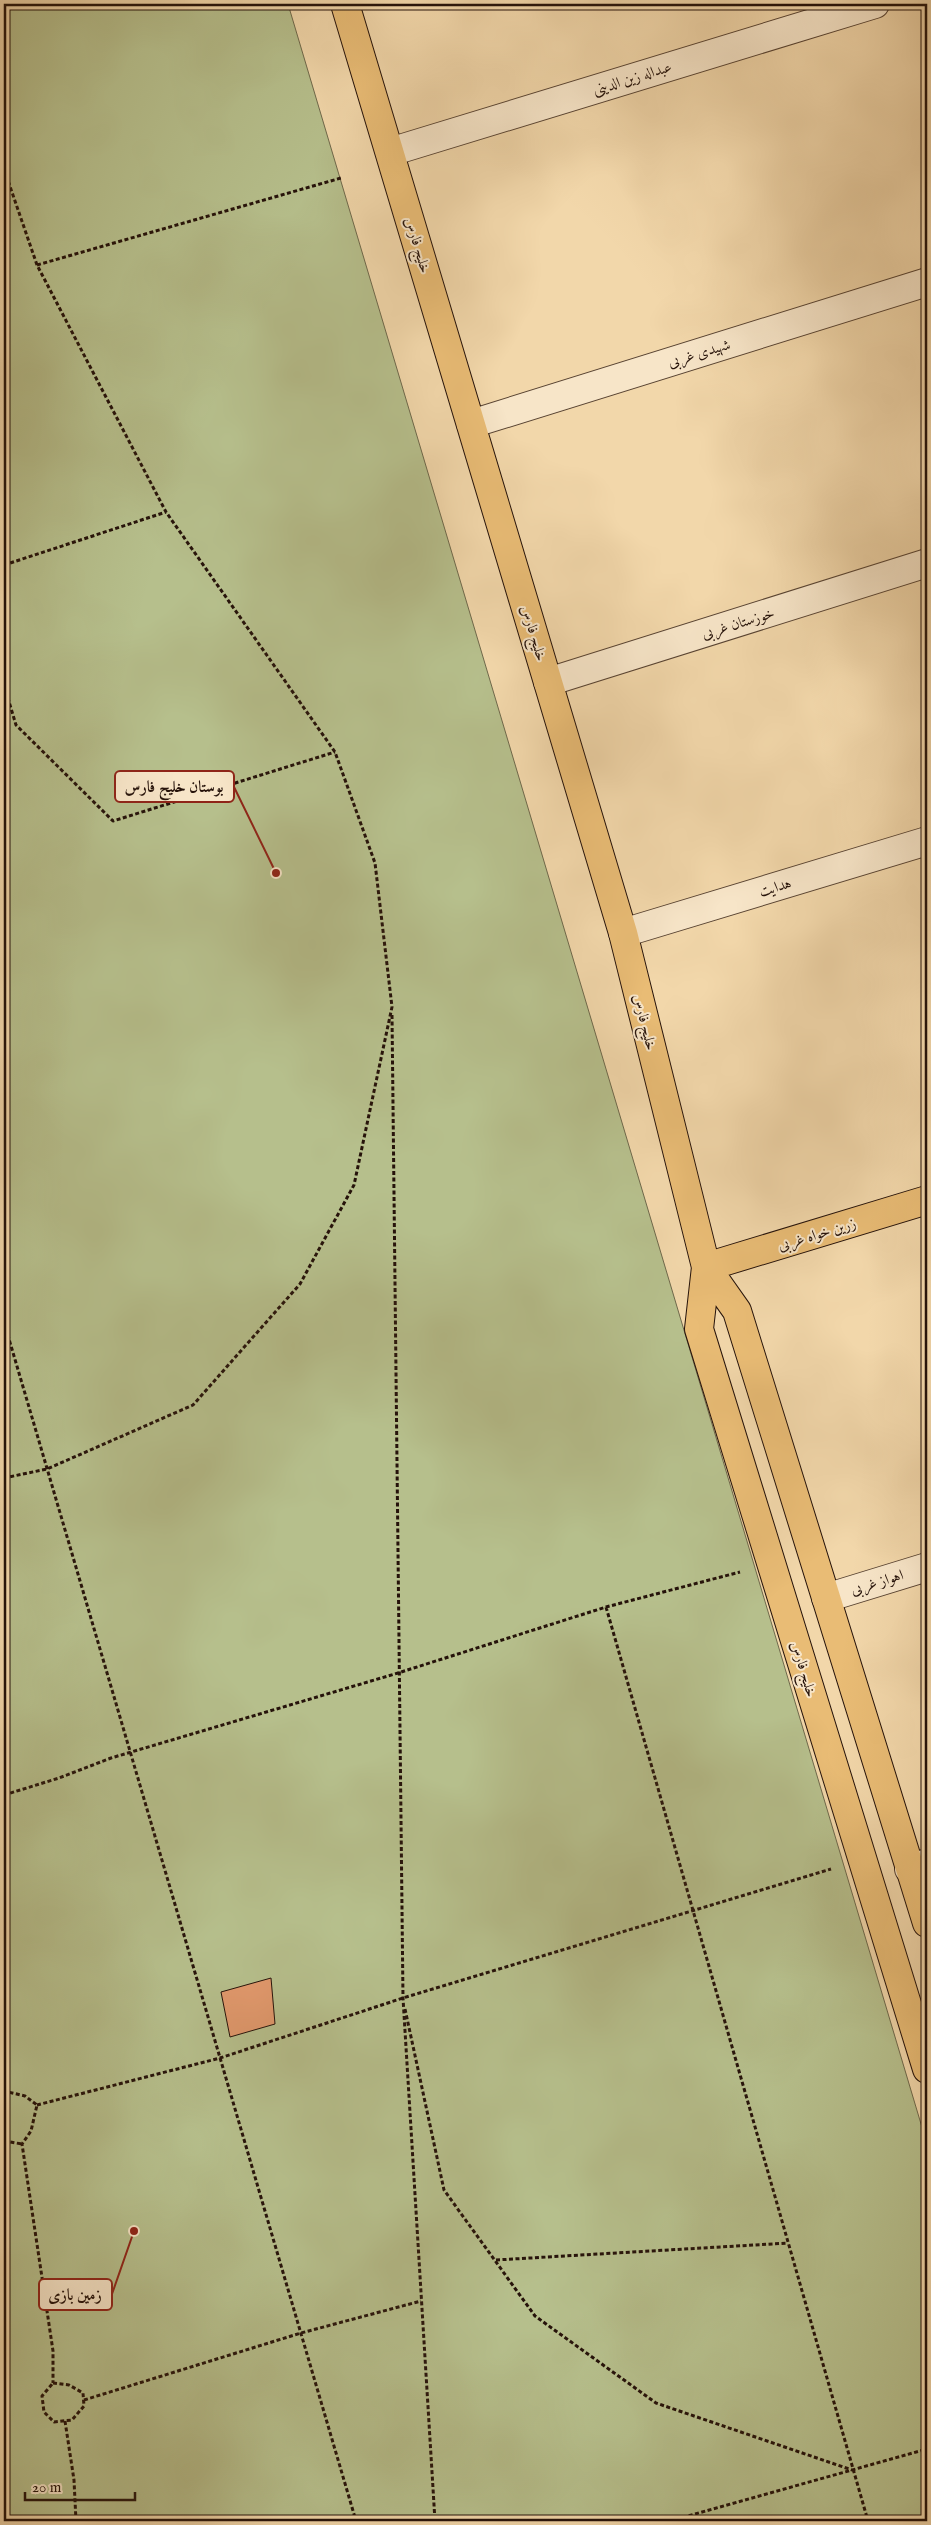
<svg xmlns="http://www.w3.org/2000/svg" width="931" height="2525" viewBox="0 0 931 2525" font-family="'IM FELL English',Amiri,serif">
  <rect width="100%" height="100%" fill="#f2d7aa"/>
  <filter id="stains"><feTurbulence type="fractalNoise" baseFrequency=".004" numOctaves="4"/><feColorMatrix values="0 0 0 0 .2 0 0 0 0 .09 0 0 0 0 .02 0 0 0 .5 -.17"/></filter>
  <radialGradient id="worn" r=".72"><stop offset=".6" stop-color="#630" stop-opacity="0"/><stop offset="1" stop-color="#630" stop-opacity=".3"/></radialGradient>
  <!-- green -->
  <path fill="#b6bf8c" stroke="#6e684b" d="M4,4H288L927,2144V2521H4Z"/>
  <!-- building -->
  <path fill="#e2996d" stroke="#25120a" d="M271,1978L275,2024L230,2037L221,1992Z"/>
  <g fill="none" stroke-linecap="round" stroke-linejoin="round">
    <defs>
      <path id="minor" d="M390,152L875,4
        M471,424L927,282
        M548,682L927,563
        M623,933L927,841
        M826,1598L927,1567
        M909,1869L927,1863"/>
      <path id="major" d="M345,4L623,933L706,1267L737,1311L927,1923
        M706,1267L699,1329L927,2069
        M706,1267L927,1200"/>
    </defs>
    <!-- minor casing -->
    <use href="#minor" stroke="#584332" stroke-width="30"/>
    <!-- major casing -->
    <use href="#major" stroke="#25120a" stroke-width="30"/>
    <!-- path -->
    <path stroke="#25120a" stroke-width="3" stroke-dasharray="4 2.5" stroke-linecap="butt" d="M4,169L37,265L166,512L335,752L375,863L392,1007L354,1185L300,1284L193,1405L47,1469L4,1478
      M37,265L341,178
      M4,565L166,512
      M4,685L16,725L113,821L335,752
      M392,1015L403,1998L435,2521
      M4,1322L356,2521
      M606,1607L868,2521
      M4,1795L59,1778L111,1758L398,1673L606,1607L740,1572
      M405,2009L444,2190L535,2316L656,2403L852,2470
      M4,2063L8,2092
      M4,2095L8,2092L25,2096L37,2105L31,2131L22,2144L53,2351V2383
      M37,2105L220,2058L403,1998L831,1869
      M4,2141L22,2144
      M496,2260L788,2243
      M53,2383L69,2385L83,2393L84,2406L72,2420L54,2422L44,2412L42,2396Z
      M84,2400L301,2333L421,2301
      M65,2421L74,2480L76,2521
      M670,2521L927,2449"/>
    <!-- minor -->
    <use href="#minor" stroke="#f7e5c8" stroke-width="28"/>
    <!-- major -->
    <use href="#major" stroke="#e9bc75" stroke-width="28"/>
  </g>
  <g text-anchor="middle" stroke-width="4" stroke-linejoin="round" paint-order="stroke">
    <!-- street labels -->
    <g font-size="15" fill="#25120a" stroke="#f7e5c8">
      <text transform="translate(632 78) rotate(-17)" y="5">عبداله زین الدینی</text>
      <text transform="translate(418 245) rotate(73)" y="5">خلیج فارس</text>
      <text transform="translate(699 353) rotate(-17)" y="5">شهیدی غربی</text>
      <text transform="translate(738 623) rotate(-17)" y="5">خوزستان غربی</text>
      <text transform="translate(534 633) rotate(73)" y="5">خلیج فارس</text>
      <text transform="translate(775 887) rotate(-17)" y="5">هدایت</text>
      <text transform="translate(645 1022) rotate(76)" y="5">خلیج فارس</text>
      <text transform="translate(817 1234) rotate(-17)" y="5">زرین خواه غربی</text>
      <text transform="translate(877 1582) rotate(-17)" y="5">اهواز غربی</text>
      <text transform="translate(804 1669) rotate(73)" y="5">خلیج فارس</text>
    </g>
  </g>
  <!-- callouts -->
  <path fill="none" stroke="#8f2418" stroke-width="2" d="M276 873L234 787M134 2231L112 2294"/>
  <g fill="#8f2418" stroke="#f7e5c8" stroke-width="2">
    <circle cx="276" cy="873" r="5"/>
    <circle cx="134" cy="2231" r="5"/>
  </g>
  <g fill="#f7e5c8" stroke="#8f2418" stroke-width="2">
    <rect x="115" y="771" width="119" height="31" rx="5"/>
    <rect x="39" y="2279" width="73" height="31" rx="5"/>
  </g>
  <g font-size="16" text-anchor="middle" font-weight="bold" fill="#25120a">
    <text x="174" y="792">بوستان خلیج فارس</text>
    <text x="75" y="2300">زمین بازی</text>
  </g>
  <!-- margin -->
  <rect width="931" height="2525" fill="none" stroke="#f2d7aa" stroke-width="20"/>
  <rect x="5" y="5" width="921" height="2515" fill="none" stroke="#25120a" stroke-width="2.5"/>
  <rect x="10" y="10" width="911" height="2505" fill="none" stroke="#25120a"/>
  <!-- scale -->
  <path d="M25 2492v8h110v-8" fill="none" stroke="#25120a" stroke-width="2.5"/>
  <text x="32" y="2492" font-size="15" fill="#25120a" stroke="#f7e5c8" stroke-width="4" paint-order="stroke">20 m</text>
  <rect width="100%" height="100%" filter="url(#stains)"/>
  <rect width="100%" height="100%" fill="url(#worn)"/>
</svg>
